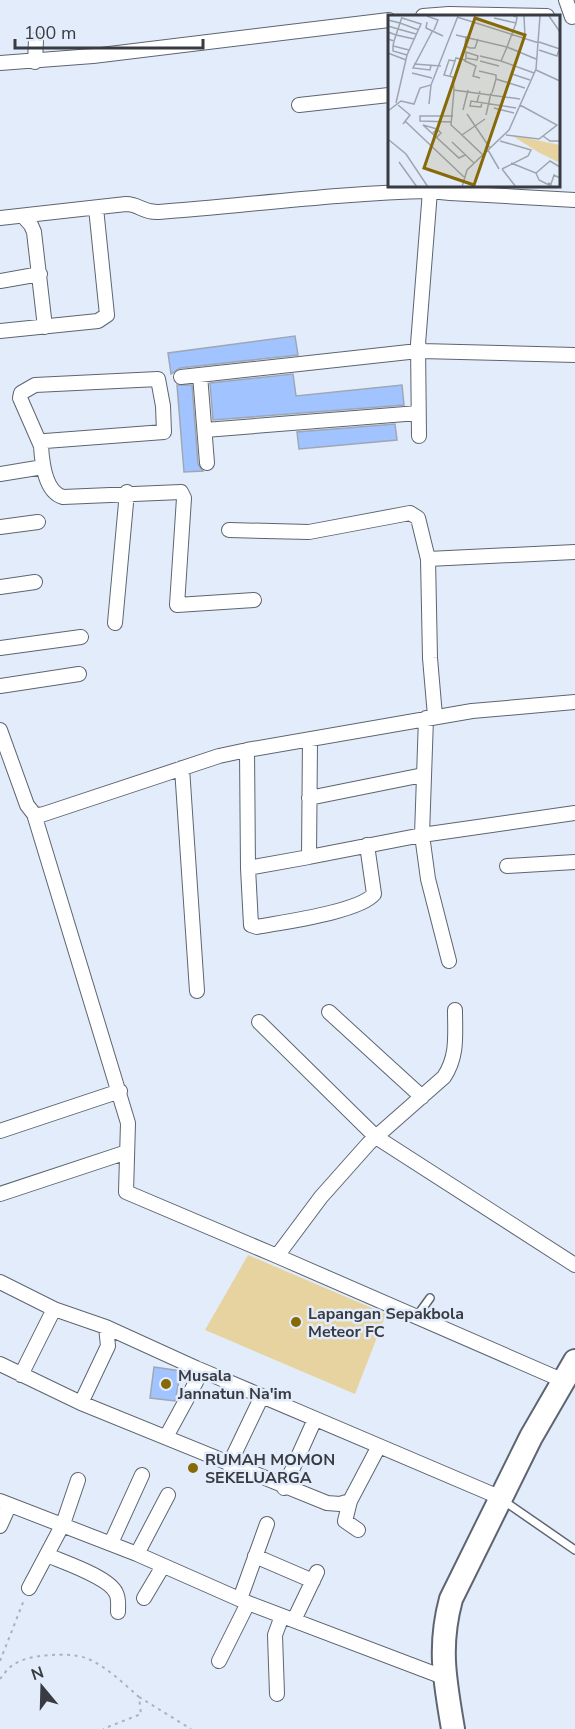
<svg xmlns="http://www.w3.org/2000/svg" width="575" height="1729" viewBox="0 0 575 1729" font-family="'Nunito Sans',sans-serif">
  <rect width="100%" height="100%" fill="#e3ecfa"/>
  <!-- green -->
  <path fill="#e7d39f" d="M248,1255L386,1314L355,1394L205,1330Z"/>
  <!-- building -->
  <path fill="#a1c3ff" stroke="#9fa7b4" stroke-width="1.5" d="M295,336L298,355L180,368L171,374L168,353Z
    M293,374L296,396L402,385L404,405L213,420L210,383Z
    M177,385H192L198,464L203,471L184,472Z
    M395,424L397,440L299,449L297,432Z
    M154,1367L181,1371L175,1401L150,1398Z"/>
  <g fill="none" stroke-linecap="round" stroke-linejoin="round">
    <defs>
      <path id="service" d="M417,1316L430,1298
        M504,1501L575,1550"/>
      <path id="minor" d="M566,0L572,17
        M423,16L449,14L547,16
        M35,62L36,40
        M0,63L93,56L389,20
        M299,105L389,95
        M430,186V191L450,193L575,200
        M23,216L31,225L34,232L45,327
        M0,218L126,204C140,204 142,213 159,212C250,205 340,193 430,191L418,344L421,351L575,355
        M0,281L40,274
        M0,331L98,321L107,315L96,208
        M418,344L419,436
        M200,375L207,463
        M181,377L418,351
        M205,430L418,413
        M41,446L20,398L21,393L35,385L158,379L163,406L164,432L45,441L41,446C42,462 45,492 63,497L181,492L184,498L177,605L254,600
        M0,474L43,467
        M0,527L38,522
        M229,530L309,532L410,513L418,518L428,559
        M0,587L35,582
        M115,623L127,492
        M0,648L81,637
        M0,686L79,674
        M435,716L430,658L428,559L575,552
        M426,718L422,835L428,879L449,961
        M0,730L27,805L34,814L41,815L219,756L247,750L472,711L575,702
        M310,740L309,857L422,835L575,813
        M247,750L248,868
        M182,768L197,991
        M309,798L423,775
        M34,814L128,1123L126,1192L277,1256
        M309,857L248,868L251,925L257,927C283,922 359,912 374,894L367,845
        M507,866L575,862
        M455,1010C455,1035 458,1056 444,1077L369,1143L321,1197L277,1256L564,1381
        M329,1012L422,1097
        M259,1022L376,1137L575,1265
        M0,1131L120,1091
        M0,1194L127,1152
        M0,1282L54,1309L21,1375
        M54,1309L106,1327L108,1346L81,1403
        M106,1327L196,1368V1382L166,1437
        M0,1364L81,1403L327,1503L340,1504L350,1501L379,1446
        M196,1368L499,1497
        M229,1465L262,1396
        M284,1488L315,1419
        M0,1501L137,1554L248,1603L443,1677
        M350,1501L345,1521L358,1530
        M0,1526L9,1506
        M111,1543L142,1475
        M137,1554L168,1495
        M47,1555C63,1562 109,1577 116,1593C119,1598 118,1605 118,1612
        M255,1556L313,1581
        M29,1588L63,1524L78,1480
        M144,1598L163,1566
        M240,1599L267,1524
        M294,1620L317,1572
        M219,1661L248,1603
        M277,1694L275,1635L282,1616"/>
      <path id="primary" d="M453,1729C445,1681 438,1647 451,1599L531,1437L575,1361"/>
    </defs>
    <!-- service casing -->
    <use href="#service" stroke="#5e6571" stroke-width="10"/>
    <!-- minor casing -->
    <use href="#minor" stroke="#5e6571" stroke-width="16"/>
    <!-- primary casing -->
    <use href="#primary" stroke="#5e6571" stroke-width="26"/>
    <!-- path -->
    <path stroke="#abb2be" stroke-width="2" stroke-dasharray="3 4.5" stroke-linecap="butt" d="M0,1661L24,1600
      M0,1679C4,1674 8,1668 13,1665C27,1654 69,1652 86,1658C106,1666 123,1683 139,1697L141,1714L103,1729
      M139,1697L191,1729"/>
    <!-- service -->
    <use href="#service" stroke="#fff" stroke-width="7"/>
    <!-- minor -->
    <use href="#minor" stroke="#fff" stroke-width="14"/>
    <!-- primary -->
    <use href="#primary" stroke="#fff" stroke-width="22"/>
  </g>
  <!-- markers -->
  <g fill="#876a07" stroke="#e3ecfa" stroke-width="2">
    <circle cx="296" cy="1322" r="6"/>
    <circle cx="166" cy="1384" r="6"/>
    <circle cx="193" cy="1468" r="6"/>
  </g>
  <g text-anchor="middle" stroke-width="5" stroke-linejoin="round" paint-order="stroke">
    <!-- poi labels -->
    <g font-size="16" font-weight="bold" fill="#383b41" stroke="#e3ecfa" text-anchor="start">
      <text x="308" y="1319">Lapangan Sepakbola<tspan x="308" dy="18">Meteor FC</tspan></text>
      <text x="178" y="1381">Musala<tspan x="178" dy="18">Jannatun Na'im</tspan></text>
      <text x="205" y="1465">RUMAH MOMON<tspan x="205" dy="18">SEKELUARGA</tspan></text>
    </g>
  </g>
  <!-- overview -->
  <g transform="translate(388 15)">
    <rect width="172" height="172" fill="#e3ecfa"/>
    <path d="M123,120L172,130V148L150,137Z" fill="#e7d39f"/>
    <path fill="none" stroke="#9fa5b0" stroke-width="1.5" d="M39,1L50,5L46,15M125,1L129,2L128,8L119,32L148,44M136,1L137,22M161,1L172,17M69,2L151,28M106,3L128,8M0,5L12,8L14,2M39,7L38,13L55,21M0,11L10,14L12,8L31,15M0,17L8,20L10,14L28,19M68,20L119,32L113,46L146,58M78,21L77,31L82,33H87L90,24M0,24L6,26L8,20L26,24M6,26L5,31L21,35M151,27L172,34M5,31V36L19,40M151,35L169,41L172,32M0,38L18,45M92,41L113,46M78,43V37L90,41L89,45L78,43L77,46L88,51L85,61L92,63M67,46L61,45L56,60L65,62L66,75L132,84M92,46L111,51M26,49L53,51M43,50L42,55L25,53L45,15M148,55L172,66M91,56L108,60V64M24,58L44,63M124,59L142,65M62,61L68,43L77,45M66,75L63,110L74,120M92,76L89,87L128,93M104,78L108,64L137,73M89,87L83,86L82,91L93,92L94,87M8,88L19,40L33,9L14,3M41,89L43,70M10,90L22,100L15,109M106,93L126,98M75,95L80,75M0,96L13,86L26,89L32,73L43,70L70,1M79,99L102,133M98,100L103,78M17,106L76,162M64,107L32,106V101H65M49,114L35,110L71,143L77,140M44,119L49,114L53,118L48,123M118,120L151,124L169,110L132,90M155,121L162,126H172M1,125L18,139L40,172M112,126L143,135L140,141L114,154M64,127L86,148M100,135L111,154M95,140L74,120L97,104M11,147L29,172M123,148L148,158L151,165L165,172M114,154L128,172M148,158L162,146L172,152M160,168L163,169L166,160L172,163M74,172L79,155L121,115L148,54L152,1"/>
    <path fill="#876a07" fill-opacity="0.15" stroke="#876a07" stroke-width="3" d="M87,3L137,20L86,170L36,153Z"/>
    <rect width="172" height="172" fill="none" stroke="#383b41" stroke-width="3"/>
  </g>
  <!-- north arrow -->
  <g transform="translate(42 1687) rotate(341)" stroke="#e3ecfa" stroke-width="4.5" paint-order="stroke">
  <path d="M0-4.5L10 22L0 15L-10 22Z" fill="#383b41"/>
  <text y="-9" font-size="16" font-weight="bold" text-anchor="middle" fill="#383b41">N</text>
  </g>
  <!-- scale -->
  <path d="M15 39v9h188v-9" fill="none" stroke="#383b41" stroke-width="3"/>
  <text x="24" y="39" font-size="18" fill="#383b41" stroke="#e3ecfa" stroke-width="4.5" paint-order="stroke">100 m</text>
</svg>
